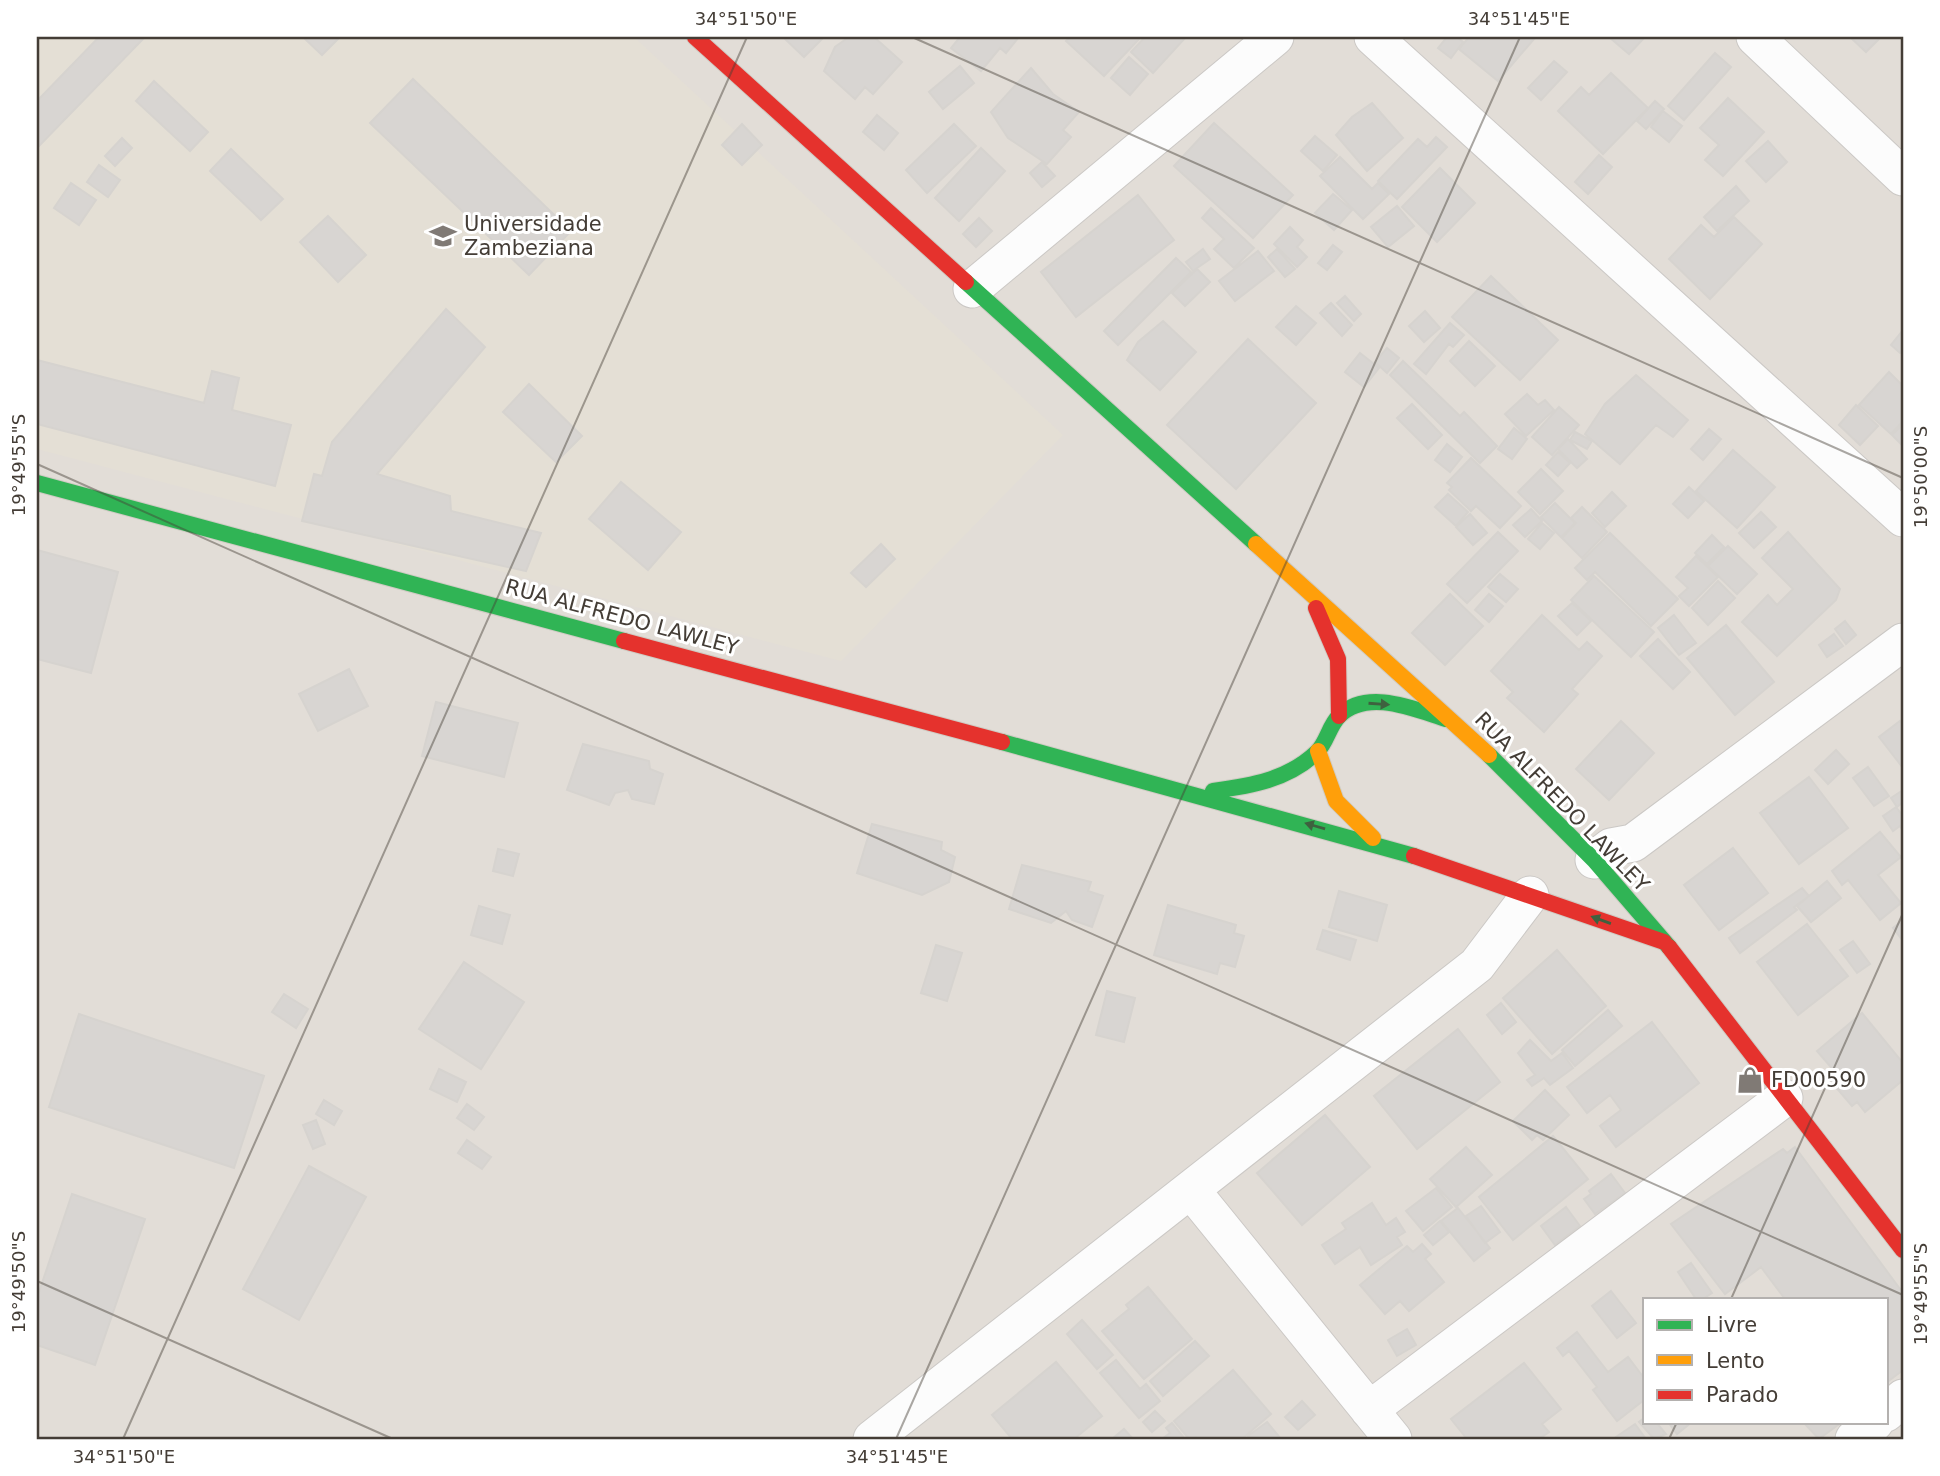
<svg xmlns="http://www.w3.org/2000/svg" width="1940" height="1476" viewBox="0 0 1940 1476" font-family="'DejaVu Sans',sans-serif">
  <rect width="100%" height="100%" fill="#eeece9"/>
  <!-- residential -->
  <path fill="#e2ddd7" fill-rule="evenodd" d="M37,37H1903V1439H37ZM1644,1299H1886V1422H1644Z"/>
  <!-- education -->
  <path fill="#e4dfd5" d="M37,37H634L1063,435L841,661L37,449Z"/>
  <!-- building -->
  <path fill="#d8d5d2" stroke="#d6d3cf" stroke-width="2" d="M99,37H145L37,148V101Z
    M303,37H340L322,55Z
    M783,37H824L804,57Z
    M849,37H874L902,62L873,94L865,87L855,99L824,71L835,47Z
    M960,37H1019L1006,53L1000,48L981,71L951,48Z
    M1070,37H1141L1104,76L1066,41Z
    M1145,37H1186L1153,73L1131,52Z
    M1447,37H1457L1463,42L1451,58L1438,48Z
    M1469,37H1530L1534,39L1498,81L1459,49Z
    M1609,37H1645L1629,54Z
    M1850,37H1881L1866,52Z
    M1715,53L1731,67L1684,120L1668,106Z
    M1129,57L1148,74L1130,95L1111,78Z
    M1554,61L1567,72L1541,100L1528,88Z
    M960,66L974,83L943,109L929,92Z
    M1031,68L1053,94L1079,112L1063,130L1071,137L1047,164L1008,138L991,112Z
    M1611,73L1648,108L1603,154L1558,111L1581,87L1589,95Z
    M413,79L571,231L529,275L370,123Z
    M154,81L208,132L190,151L136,101Z
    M1728,98L1764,132L1723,176L1705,160L1719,145L1700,128Z
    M1655,101L1664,109L1646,129L1637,121Z
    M1372,103L1403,138L1367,171L1336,135L1352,117Z
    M1663,111L1682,126L1669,142L1651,127Z
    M877,115L898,133L884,150L863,132Z
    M1214,123L1293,195L1253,238L1174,166Z
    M742,124L762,145L742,165L722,145Z
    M954,124L976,146L927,193L906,170Z
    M1315,136L1337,155L1323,171L1301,151Z
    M1436,137L1447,147L1397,199L1378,181L1418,139L1427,147Z
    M122,138L132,148L115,166L105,156Z
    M1768,141L1787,162L1766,182L1746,161Z
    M981,148L1005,171L959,221L935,198Z
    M231,149L283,199L261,220L210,171Z
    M1599,155L1612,167L1588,194L1575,182Z
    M1340,157L1372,189L1378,183L1389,194L1363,219L1320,176Z
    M1042,162L1055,176L1042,187L1030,173Z
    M99,165L120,180L108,197L87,182Z
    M1440,168L1475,203L1437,242L1402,207Z
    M71,183L96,200L79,225L54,208Z
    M1736,186L1749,201L1717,231L1704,217Z
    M1333,194L1352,210L1334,230L1315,213Z
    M1138,195L1174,240L1076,317L1041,272Z
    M1397,206L1414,226L1388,247L1371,227Z
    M1211,208L1254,248L1234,268L1214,249L1224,239L1202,218Z
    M328,216L366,255L338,282L300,242Z
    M1734,217L1762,244L1710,299L1669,259L1701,225L1714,237Z
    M979,218L992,231L976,247L963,234Z
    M1290,227L1303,240L1297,247L1307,257L1297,267L1274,244Z
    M1333,245L1342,252L1327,270L1318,263Z
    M1203,249L1210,259L1193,271L1186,262Z
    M1277,249L1295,269L1285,277L1268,257Z
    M1258,251L1274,271L1235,301L1219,281Z
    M1176,258L1191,272L1118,345L1104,331Z
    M1197,269L1210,282L1185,306L1172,293Z
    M1491,276L1558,340L1520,380L1452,317Z
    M1345,296L1361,314L1354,321L1337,303Z
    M1331,303L1352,325L1342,336L1320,313Z
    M1296,306L1316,323L1296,345L1276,327Z
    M446,309L485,347L377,474L450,496L451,511L541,533L526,571L302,521L314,474L322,476L332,442Z
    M1425,311L1440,328L1424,342L1409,326Z
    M1163,321L1196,352L1160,390L1127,360L1138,342Z
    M1450,323L1464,335L1453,347L1449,344L1426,374L1414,364Z
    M1903,330V350L1900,353L1891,345Z
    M1248,339L1316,403L1236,489L1167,425Z
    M1469,341L1495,366L1475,386L1450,361Z
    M1387,348L1399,358L1387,373L1375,362Z
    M1360,353L1379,368L1364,387L1345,372Z
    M37,360L204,403L212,371L239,378L232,410L291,425L275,486L37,424Z
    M1403,361L1460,416L1464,412L1497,446L1480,463L1390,375Z
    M1889,372L1903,386V421L1891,434L1859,405Z
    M1636,375L1688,420L1673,437L1656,425L1620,464L1585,434L1605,404Z
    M529,384L582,436L556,462L503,412Z
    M1527,394L1538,405L1545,400L1554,410L1526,436L1505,414Z
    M1412,404L1442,435L1428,449L1397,418Z
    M1856,405L1878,426L1860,445L1839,425Z
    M1559,407L1579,425L1552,455L1532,437Z
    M1903,424V446L1892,435Z
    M1514,428L1527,439L1512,459L1498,449Z
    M1709,429L1721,439L1703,460L1691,449Z
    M1575,432L1592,441L1587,449L1570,440Z
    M1568,439L1587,459L1577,468L1558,449Z
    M1447,444L1462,457L1450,472L1435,460Z
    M1733,450L1775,487L1737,528L1696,491Z
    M1558,452L1570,463L1558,476L1546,465Z
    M1471,458L1521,506L1500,528L1476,506L1471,511L1449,490L1452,487L1447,483Z
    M1541,469L1563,491L1540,514L1518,492Z
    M621,482L681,532L648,570L589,519Z
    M1689,487L1704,501L1688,518L1673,504Z
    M1612,492L1626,506L1605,527L1592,513Z
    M1448,494L1468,512L1456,526L1435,507Z
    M1555,503L1575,523L1561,537L1541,517Z
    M1582,507L1607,532L1582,558L1562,538L1576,523L1571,518Z
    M1531,509L1542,521L1525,537L1513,525Z
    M1761,512L1776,527L1754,548L1739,533Z
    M1470,514L1487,533L1473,545L1456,527Z
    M1542,523L1554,533L1540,549L1528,539Z
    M1498,532L1518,551L1467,603L1447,584Z
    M1788,532L1840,589L1836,600L1777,656L1742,622L1768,595L1777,605L1793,589L1762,558Z
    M1610,533L1678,599L1651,626L1595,572L1587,580L1575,568Z
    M1712,535L1724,547L1707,564L1695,553Z
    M881,544L895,559L866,587L851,573Z
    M1728,546L1757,574L1737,594L1708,566Z
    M37,550L118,572L91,673L37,659Z
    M1696,556L1718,577L1689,606L1679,596L1688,588L1676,577Z
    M1500,574L1518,589L1506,602L1488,587Z
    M1594,576L1654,632L1631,657L1571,600Z
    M1718,581L1735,598L1708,625L1692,608Z
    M1450,594L1483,626L1445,665L1412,633Z
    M1489,594L1503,606L1489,622L1475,610Z
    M1572,603L1591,621L1577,635L1558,616Z
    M1542,615L1579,650L1587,642L1602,656L1572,689L1578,694L1544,732L1507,698L1513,692L1491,671Z
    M1674,615L1696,643L1679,655L1658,628Z
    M1845,621L1856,635L1846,644L1835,629Z
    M1726,625L1774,682L1735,715L1687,658Z
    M1834,634L1843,646L1827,657L1819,645Z
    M1658,639L1690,672L1673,689L1640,656Z
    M349,669L368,706L318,731L299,694Z
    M436,702L518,723L504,777L422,756Z
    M1621,721L1654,753L1609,800L1576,769Z
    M1900,721L1903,725V768L1879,737Z
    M583,744L649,761L650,769L663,774L654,804L632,799L628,790L615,793L609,805L567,790Z
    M1836,750L1849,764L1828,784L1815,770Z
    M1868,767L1889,796L1874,806L1853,778Z
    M1809,777L1848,828L1799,864L1760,813Z
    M1903,790V802L1897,807L1891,798Z
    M1896,807L1903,816V831L1900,826L1893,831L1883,816Z
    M872,824L942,842L941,850L955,857L949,882L922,895L857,873Z
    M1880,832L1901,857L1878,875L1901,903L1880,920L1848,880L1842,885L1832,871Z
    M1733,848L1768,893L1719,930L1684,885Z
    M498,849L519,854L513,876L493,871Z
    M1022,865L1091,882L1088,891L1103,896L1092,927L1072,920L1066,911L1051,923L1009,909Z
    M1827,881L1841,898L1811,922L1797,906Z
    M1802,888L1809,896L1794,907L1797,910L1740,953L1729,938Z
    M1339,891L1387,905L1377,941L1329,927Z
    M1168,905L1236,925L1234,933L1244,936L1235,967L1220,963L1217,974L1154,955Z
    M479,906L510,915L502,944L471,935Z
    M1903,920V941L1893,928Z
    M1807,924L1848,976L1798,1015L1757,962Z
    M1323,930L1356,940L1350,960L1317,949Z
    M1853,941L1870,964L1857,973L1840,950Z
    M936,945L962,953L947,1001L921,993Z
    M1557,950L1606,1006L1552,1054L1503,998Z
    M464,962L524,1002L481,1069L419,1029Z
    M1107,991L1135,998L1124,1042L1096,1035Z
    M284,994L308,1009L296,1028L272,1012Z
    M1501,1003L1516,1022L1502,1034L1487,1015Z
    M1608,1010L1622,1026L1575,1066L1562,1050Z
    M1862,1013L1903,1063V1080L1865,1112L1857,1102L1852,1106L1829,1079L1836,1073L1817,1051Z
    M79,1014L264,1076L234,1168L49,1107Z
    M1652,1022L1699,1083L1616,1147L1600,1126L1621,1110L1610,1095L1587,1113L1567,1087Z
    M1458,1029L1500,1082L1417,1149L1374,1096Z
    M1530,1040L1551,1061L1562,1053L1573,1068L1550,1085L1544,1078L1532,1086L1527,1080L1535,1075L1518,1053Z
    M439,1069L466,1082L457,1102L430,1089Z
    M1545,1090L1569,1115L1543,1140L1537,1135L1532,1140L1513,1121Z
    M324,1100L342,1111L334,1125L316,1114Z
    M467,1104L484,1117L474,1130L457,1118Z
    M1325,1115L1370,1167L1302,1225L1257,1173Z
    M316,1120L325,1144L313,1149L303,1125Z
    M1553,1136L1588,1179L1513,1240L1479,1197Z
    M467,1140L491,1157L482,1169L458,1153Z
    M1466,1147L1492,1175L1456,1207L1430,1179Z
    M1795,1147L1903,1293V1370L1886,1383V1299H1785L1761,1267L1725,1294L1671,1224L1783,1149L1787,1153Z
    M309,1166L366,1197L299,1320L243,1289Z
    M1611,1174L1625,1193L1595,1214L1584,1199L1591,1194L1589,1191Z
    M1436,1188L1452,1207L1423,1231L1406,1211Z
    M72,1194L145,1219L95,1365L37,1345V1298Z
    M1372,1203L1386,1225L1396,1218L1405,1232L1397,1237L1402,1245L1371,1265L1360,1247L1335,1264L1322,1245L1346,1229L1342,1223Z
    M1481,1206L1500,1232L1485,1243L1466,1216Z
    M1566,1207L1580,1226L1555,1245L1541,1226Z
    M1458,1208L1490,1248L1474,1261L1441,1221Z
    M1440,1221L1449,1232L1433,1245L1424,1235Z
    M1422,1244L1431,1254L1425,1259L1444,1282L1409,1311L1400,1301L1385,1314L1360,1285L1407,1246L1413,1252Z
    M1691,1263L1712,1293L1703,1299H1696L1678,1272Z
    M1148,1287L1192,1339L1144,1379L1102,1331L1129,1309L1126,1305Z
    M1611,1291L1636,1323L1617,1338L1592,1306Z
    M1082,1320L1113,1355L1097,1369L1067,1334Z
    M1407,1329L1416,1345L1397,1356L1388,1340Z
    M1577,1332L1608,1372L1628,1357L1644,1378V1400L1617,1421L1593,1390L1597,1387L1569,1351L1563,1356L1557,1348Z
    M1195,1341L1209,1356L1163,1396L1150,1381Z
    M1116,1360L1140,1389L1146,1384L1160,1401L1139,1418L1100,1373Z
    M1056,1362L1102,1416L1074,1439H1012L992,1415Z
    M1524,1363L1561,1409L1542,1424L1549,1432L1539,1439H1467L1451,1419Z
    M1233,1370L1271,1414L1242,1439H1198L1196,1437L1189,1439L1174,1421Z
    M1302,1401L1315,1415L1298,1430L1285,1417Z
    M1155,1411L1165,1421L1152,1432L1143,1422Z
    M1644,1418V1422H1656L1666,1434L1654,1439L1639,1422Z
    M1267,1422L1281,1439H1251L1248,1436Z
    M1668,1422H1692L1677,1434Z
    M1803,1422H1842L1819,1439Z
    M1172,1423L1185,1439H1162L1170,1433L1166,1428Z
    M1635,1424L1646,1439H1613Z
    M1124,1429L1133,1439H1112Z"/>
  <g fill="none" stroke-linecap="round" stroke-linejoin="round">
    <defs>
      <path id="street" d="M1373,37L1903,518
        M1755,37L1903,177
        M972,289L1275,37
        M1594,860L1611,847L1633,843L1903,642
        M1191,1190L1393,1439
        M1369,1410L1784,1098
        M1886,1413L1903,1398
        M872,1439L1477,965L1530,895
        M1854,1439L1875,1422"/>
      <path id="fast" d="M966,282L1256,544
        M37,483L624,641
        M1002,742L1414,856
        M1489,755L1594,860L1669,947
        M1213,791C1250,786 1288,780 1317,752C1327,742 1329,726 1339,716C1367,688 1414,709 1446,719"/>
      <path id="slow" d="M1256,544L1489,755
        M1318,751L1336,801L1373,838"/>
      <path id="jam" d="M695,37L966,282
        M1316,608L1338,659L1339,716
        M624,641L1002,742
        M1414,856L1664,942
        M1669,947L1903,1250"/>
    </defs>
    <!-- street casing -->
    <use href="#street" stroke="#cbc8c5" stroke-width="39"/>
    <!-- fast casing -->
    <use href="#fast" stroke="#cfcbc3" stroke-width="18"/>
    <!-- slow casing -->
    <use href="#slow" stroke="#cfcbc3" stroke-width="18"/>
    <!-- jam casing -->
    <use href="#jam" stroke="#cfcbc3" stroke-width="18"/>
    <!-- street -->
    <use href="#street" stroke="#fcfcfc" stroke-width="37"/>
    <!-- fast -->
    <use href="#fast" stroke="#30b455" stroke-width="16"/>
    <!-- slow -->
    <use href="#slow" stroke="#ff9f0a" stroke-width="16"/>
    <!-- jam -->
    <use href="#jam" stroke="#e5322d" stroke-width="16"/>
  </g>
  <!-- one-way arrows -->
  <defs><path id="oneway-solid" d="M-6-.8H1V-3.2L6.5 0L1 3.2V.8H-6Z" transform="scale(1.75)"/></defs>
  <g fill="#3e613f">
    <use href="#oneway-solid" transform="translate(1379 704) rotate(4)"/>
    <use href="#oneway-solid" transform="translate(1315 826) rotate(-164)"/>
    <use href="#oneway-solid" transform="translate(1601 920) rotate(-160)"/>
  </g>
  <!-- ticks -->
  <path fill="none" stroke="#443d36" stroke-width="2" stroke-opacity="0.45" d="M912,37L1903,478M37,464L1903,1295M37,1281L393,1439M1731,1299L1903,913M123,1439L747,37M896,1439L1520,37M1669,1439L1677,1422"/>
  <!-- icons -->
  <defs>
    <symbol id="university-bare" viewBox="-9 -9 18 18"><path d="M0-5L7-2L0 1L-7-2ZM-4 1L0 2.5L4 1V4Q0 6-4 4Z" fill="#807a75" stroke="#fff" stroke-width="2.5" paint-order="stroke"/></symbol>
    <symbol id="shop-bare" viewBox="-9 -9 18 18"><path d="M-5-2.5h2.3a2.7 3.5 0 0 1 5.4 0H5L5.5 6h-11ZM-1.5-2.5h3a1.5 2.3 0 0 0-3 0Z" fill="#807a75" stroke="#fff" stroke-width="2.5" paint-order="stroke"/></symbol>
  </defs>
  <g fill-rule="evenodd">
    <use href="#university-bare" x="424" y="217" width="38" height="38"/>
    <use href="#shop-bare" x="1731" y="1061" width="38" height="38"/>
  </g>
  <g text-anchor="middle" stroke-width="6" stroke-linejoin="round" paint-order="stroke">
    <!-- poi labels -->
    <g font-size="21" fill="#443d36" stroke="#fff" text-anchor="start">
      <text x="464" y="231">Universidade<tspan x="464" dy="24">Zambeziana</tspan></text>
      <text x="1771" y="1087">FD00590</text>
    </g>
    <!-- street labels -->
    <g font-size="21" fill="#443d36" stroke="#fff">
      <text transform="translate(622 617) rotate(15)" y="7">RUA ALFREDO LAWLEY</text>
      <text transform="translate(1562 802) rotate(46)" y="7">RUA ALFREDO LAWLEY</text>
    </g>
  </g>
  <!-- border -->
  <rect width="1940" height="1476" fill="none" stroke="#ffffff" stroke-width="77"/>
  <!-- legend -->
  <rect x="1643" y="1298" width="245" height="126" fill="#ffffff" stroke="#b4b1af" stroke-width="2"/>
  <rect x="1657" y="1320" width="35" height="10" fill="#30b455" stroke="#b4b1af" stroke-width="2"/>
  <text x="1706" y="1332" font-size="21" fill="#443d36">Livre</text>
  <rect x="1657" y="1355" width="35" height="10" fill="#ff9f0a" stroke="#b4b1af" stroke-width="2"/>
  <text x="1706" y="1368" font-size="21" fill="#443d36">Lento</text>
  <rect x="1657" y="1390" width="35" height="10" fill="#e5322d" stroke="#b4b1af" stroke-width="2"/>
  <text x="1706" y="1402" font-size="21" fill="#443d36">Parado</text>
  <rect x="38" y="38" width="1864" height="1400" fill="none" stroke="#443d36" stroke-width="2.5"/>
  <g font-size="18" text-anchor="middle" fill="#443d36">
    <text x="746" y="25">34°51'50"E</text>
    <text x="1519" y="25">34°51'45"E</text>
    <text transform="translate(19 465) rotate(-90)" y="6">19°49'55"S</text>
    <text transform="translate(1921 477) rotate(-90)" y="6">19°50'00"S</text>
    <text transform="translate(19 1282) rotate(-90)" y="6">19°49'50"S</text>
    <text transform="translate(1921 1294) rotate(-90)" y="6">19°49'55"S</text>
    <text x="124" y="1463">34°51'50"E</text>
    <text x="897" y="1463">34°51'45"E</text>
  </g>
</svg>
